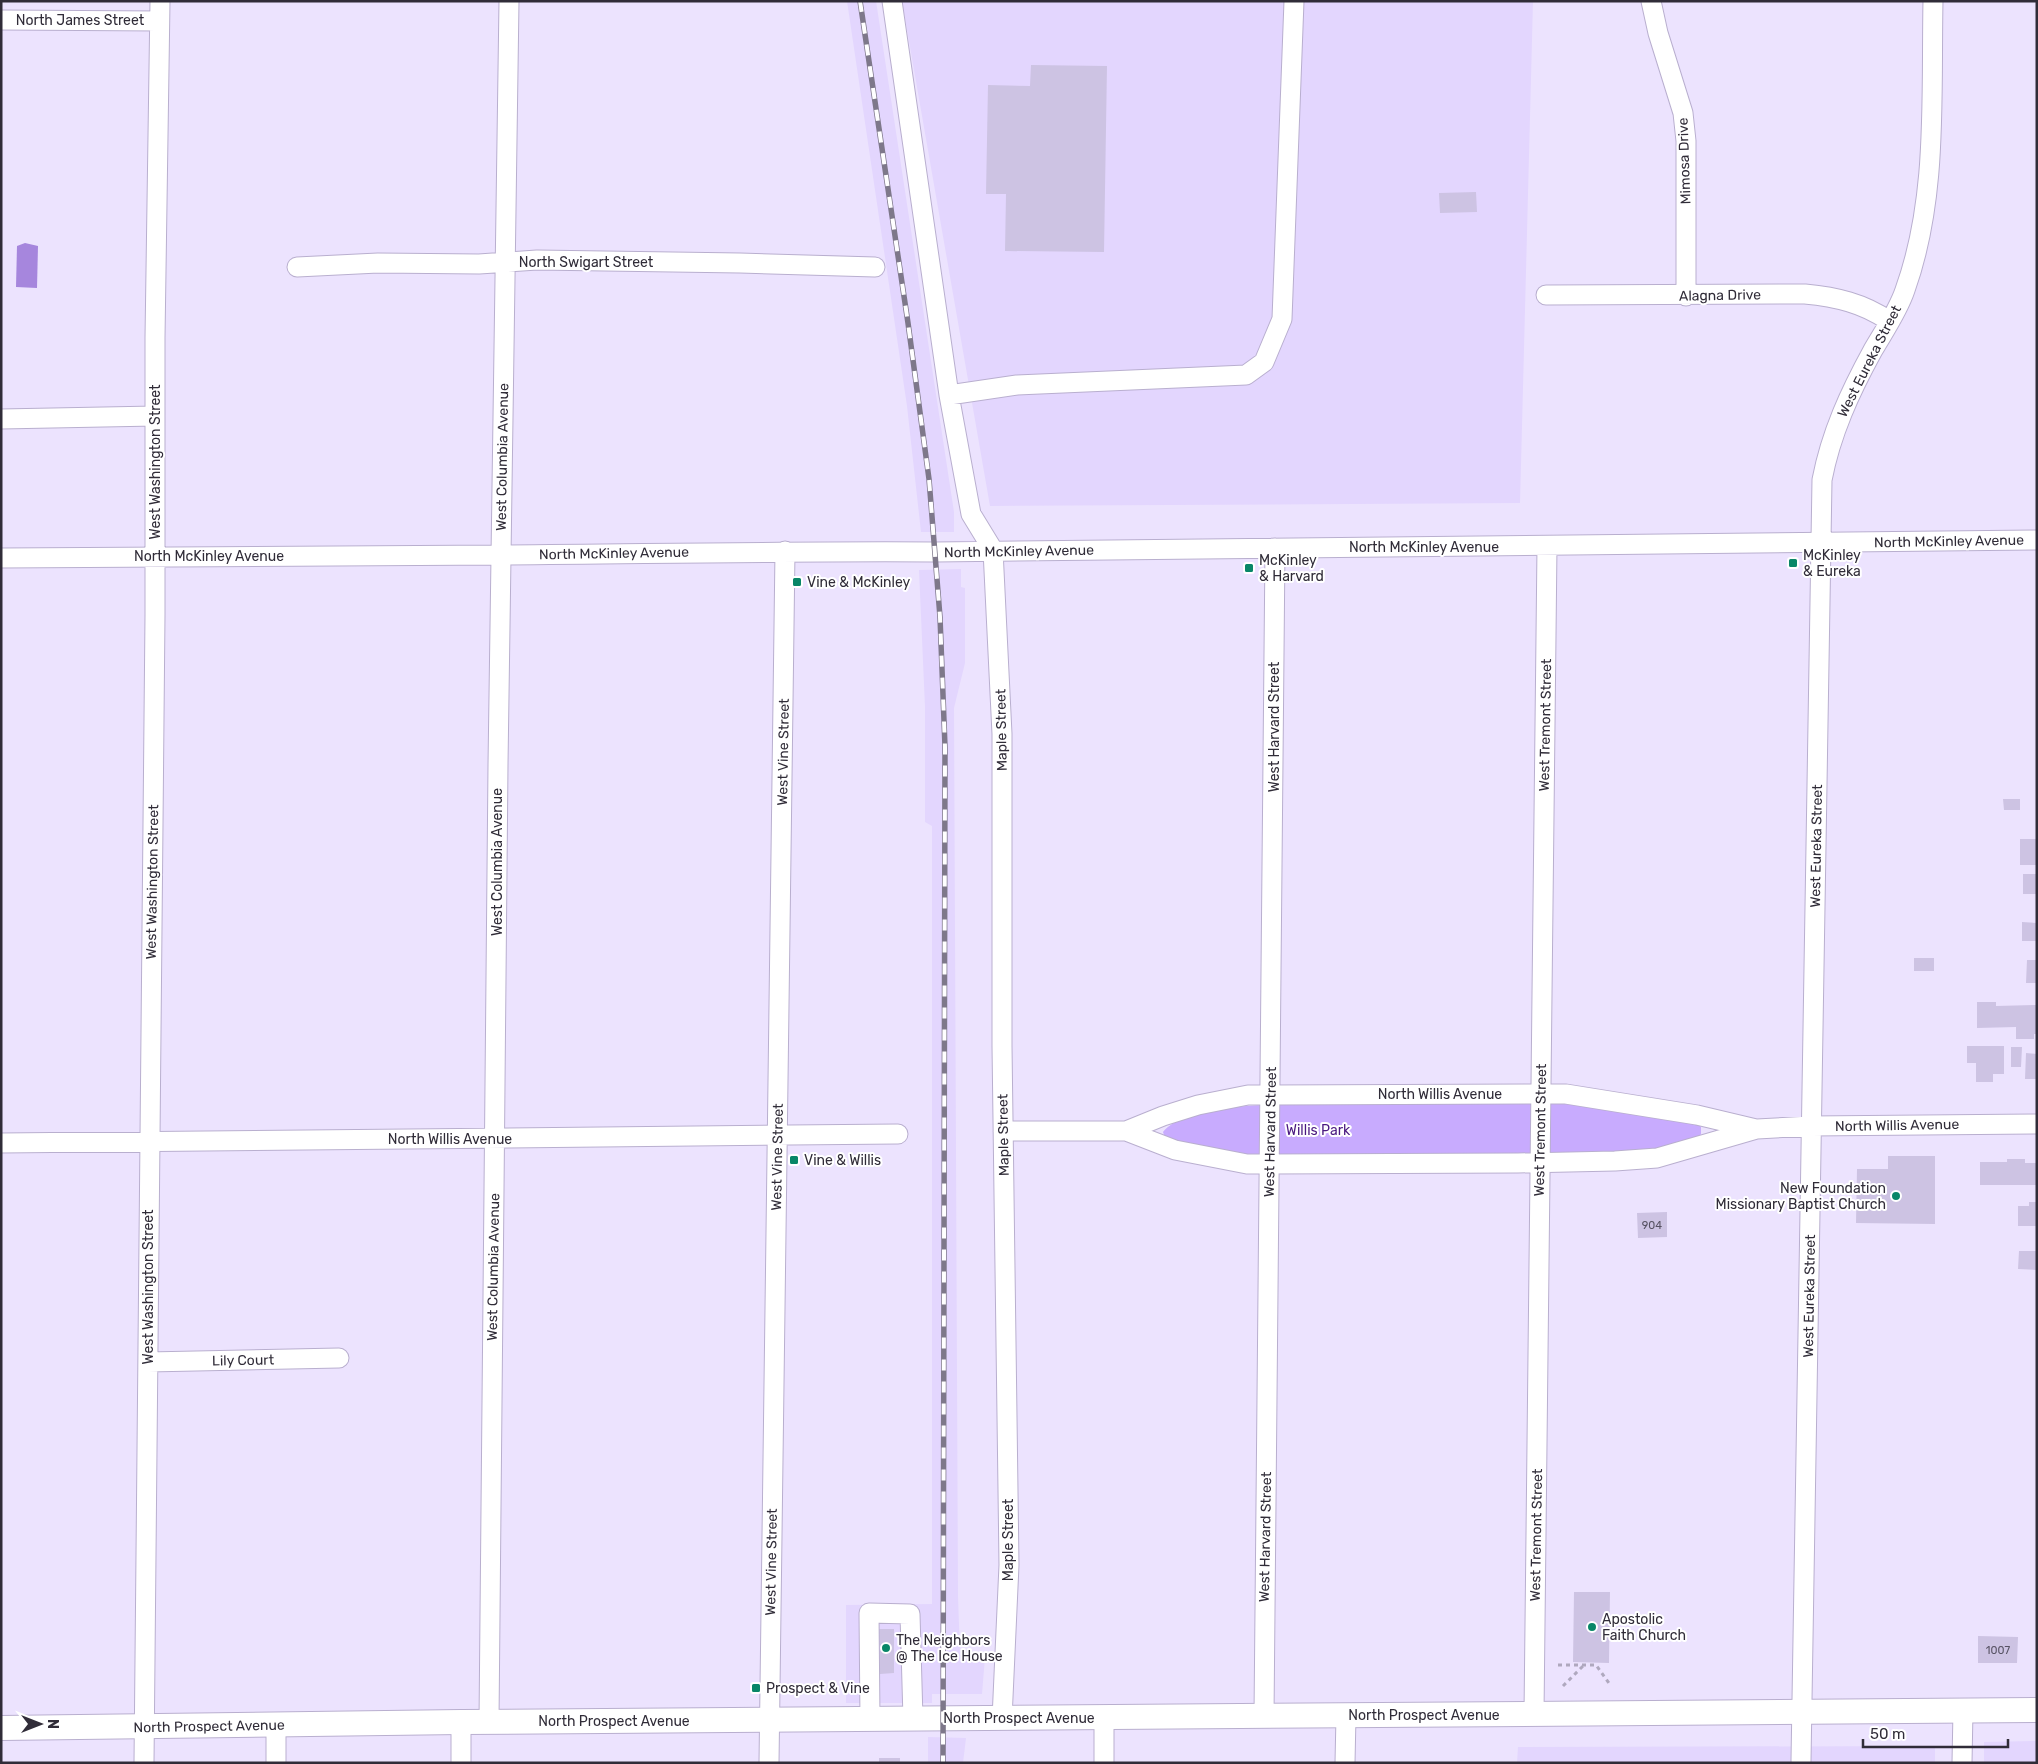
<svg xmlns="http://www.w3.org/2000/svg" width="2038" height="1764" viewBox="0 0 2038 1764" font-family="Rubik,sans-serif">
  <rect width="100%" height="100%" fill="#ece3fe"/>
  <!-- built -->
  <path fill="#e3d6fe" d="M847,1H876L954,512V532H921L907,406Z
    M902,1H1533L1520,503L990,506Z
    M961,569V587L965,588V663L954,708L958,1596L960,1655L985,1657L982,1694H932V1703H846V1605L932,1604V826L925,822V707L919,570Z
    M928,1737L966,1738L963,1763H928Z
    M2037,1741V1763H1984V1742Z
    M1935,1746V1763H1517L1518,1747Z"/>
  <!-- green -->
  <path fill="#c8abfe" d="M1501,1101L1583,1103L1697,1123L1701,1127V1134L1698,1138L1657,1150L1582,1155H1240L1211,1152L1165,1138L1163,1132C1173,1119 1198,1113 1215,1110C1254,1103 1296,1104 1337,1103C1391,1102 1446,1102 1501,1101Z"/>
  <!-- water -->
  <path fill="#a686dd" d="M25,243L38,246L37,288L16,287L17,246Z"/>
  <!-- building -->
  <path fill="#cdc3e3" d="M1031,65L1107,66L1104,252L1005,251L1006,194H986L988,85L1030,86Z
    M1476,192L1477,212L1440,213L1439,193Z
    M2003,799H2020V810H2004Z
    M2020,839H2037V865H2020Z
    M2023,874H2037V894H2023Z
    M2022,922L2037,923V941H2022Z
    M1914,958H1934V971H1914Z
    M2027,960H2037V983H2026Z
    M1977,1002H1996V1006L2037,1005V1034H2034V1039H2016V1027L1977,1028Z
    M1967,1046H2004V1074H1993V1082H1976V1063H1967Z
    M2011,1047H2022L2021,1067H2011Z
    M2026,1053L2037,1054V1079H2025Z
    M1888,1156H1935V1224L1856,1223L1857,1169H1888Z
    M2007,1159H2025V1163H2037V1185H1980V1162H2007Z
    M2029,1202H2037V1226H2018V1206H2029Z
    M1667,1212V1237L1638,1238L1637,1213Z
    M2019,1251H2037V1270L2018,1269Z
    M1574,1592H1610L1609,1663L1573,1662Z
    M879,1629H894V1673L880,1674Z
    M1978,1636L2018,1637L2017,1663H1978Z
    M879,1758H900V1763H879Z"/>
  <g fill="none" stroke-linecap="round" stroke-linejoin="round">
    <defs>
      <path id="minor" d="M892,1L949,395L971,514L993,550L1002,734V1046L1009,1565L1002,1719
        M1651,1L1658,33L1683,113L1686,141V296
        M1,20L159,21
        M297,267L378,263L479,264L537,260L740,263L875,267
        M1546,295L1805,294C1836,297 1863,303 1889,321
        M949,395L1017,385L1246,375L1264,362L1282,319L1294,1
        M1,419L155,416
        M1,558C167,557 333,556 499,555C644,554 790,551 935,552L2037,540
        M1003,1131H1126L1175,1150L1247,1164L1518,1163L1615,1161L1657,1158L1757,1129L1811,1126L2037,1124
        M1126,1131L1163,1116L1198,1105L1248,1095L1541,1094H1566L1697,1115L1756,1129
        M1,1143L898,1134
        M148,1362L339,1358
        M1534,1714L1547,546
        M1264,1716L1275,548
        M870,1720L869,1613L910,1614L913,1719
        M489,1722L498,765L509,1
        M1801,1761L1822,480C1831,433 1850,392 1873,350C1884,331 1898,311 1905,290C1938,198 1931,98 1933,1
        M144,1763L155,615V338L160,1
        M276,1763V1725
        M461,1763V1722
        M769,1763L785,551
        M1104,1763V1718
        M1345,1763L1346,1716
        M1962,1763L1963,1710"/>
      <path id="major" d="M1,1728L461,1722L2037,1710"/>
    </defs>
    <!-- minor casing -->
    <use href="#minor" stroke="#b9afcf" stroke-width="21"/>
    <!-- major casing -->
    <use href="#major" stroke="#b9afcf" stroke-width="26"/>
    <!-- path -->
    <path stroke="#afa8be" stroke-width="3" stroke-dasharray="4 4" stroke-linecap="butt" d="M1558,1665H1596L1611,1686
      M1563,1686L1584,1665"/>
    <!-- minor -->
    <use href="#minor" stroke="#fff" stroke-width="19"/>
    <!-- major -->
    <use href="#major" stroke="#fff" stroke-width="24"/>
    <defs>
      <path id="rail" d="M860,1L908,323L929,479L940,617L945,747L943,1763"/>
    </defs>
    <!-- rail casing -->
    <use href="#rail" stroke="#7e788a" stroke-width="5.5"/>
    <!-- rail -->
    <use href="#rail" stroke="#fff" stroke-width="4" stroke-dasharray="11" stroke-linecap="butt"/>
  </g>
  <!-- markers -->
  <g fill="#088667" stroke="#fff" stroke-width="2">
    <rect x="1788" y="558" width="10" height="10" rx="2.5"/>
    <rect x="1244" y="563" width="10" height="10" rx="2.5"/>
    <rect x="792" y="577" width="10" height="10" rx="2.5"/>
    <rect x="789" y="1155" width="10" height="10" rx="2.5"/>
    <circle cx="1896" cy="1196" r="5"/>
    <circle cx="1592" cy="1627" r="5"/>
    <circle cx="886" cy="1648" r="5"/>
    <rect x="751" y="1683" width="10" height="10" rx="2.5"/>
  </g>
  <g text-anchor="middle" stroke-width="4" stroke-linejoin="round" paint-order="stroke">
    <!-- number labels -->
    <g font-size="11" fill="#575263">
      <text x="1652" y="1229">904</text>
      <text x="1998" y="1654">1007</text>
    </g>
    <!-- street labels -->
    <g font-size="14" fill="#302c38" stroke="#fff">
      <text x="80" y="25">North James Street</text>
      <text transform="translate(1684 161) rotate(-92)" y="5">Mimosa Drive</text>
      <text x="586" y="267">North Swigart Street</text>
      <text transform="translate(1720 295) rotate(-1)" y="5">Alagna Drive</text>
      <text transform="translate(1869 361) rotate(-63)" y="5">West Eureka Street</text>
      <text transform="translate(502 457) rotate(-89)" y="5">West Columbia Avenue</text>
      <text transform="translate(155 462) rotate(-90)" y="5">West Washington Street</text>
      <text transform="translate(1949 541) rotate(-1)" y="5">North McKinley Avenue</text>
      <text x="1424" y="552">North McKinley Avenue</text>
      <text transform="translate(1019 551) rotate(-1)" y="5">North McKinley Avenue</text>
      <text transform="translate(614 553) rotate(-1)" y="5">North McKinley Avenue</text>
      <text x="209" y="561">North McKinley Avenue</text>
      <text transform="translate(1545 725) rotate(-89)" y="5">West Tremont Street</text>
      <text transform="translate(1274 727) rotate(-90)" y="5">West Harvard Street</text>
      <text transform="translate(1001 730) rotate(-91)" y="5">Maple Street</text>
      <text transform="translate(783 752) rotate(-89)" y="5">West Vine Street</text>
      <text transform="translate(1816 846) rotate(-89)" y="5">West Eureka Street</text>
      <text transform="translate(497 862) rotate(-90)" y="5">West Columbia Avenue</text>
      <text transform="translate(152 882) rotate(-89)" y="5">West Washington Street</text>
      <text x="1440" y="1099">North Willis Avenue</text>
      <text transform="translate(1897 1125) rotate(-1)" y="5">North Willis Avenue</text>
      <text transform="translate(1540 1130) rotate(-89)" y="5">West Tremont Street</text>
      <text transform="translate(1270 1132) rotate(-89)" y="5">West Harvard Street</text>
      <text transform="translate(1003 1135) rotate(-91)" y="5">Maple Street</text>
      <text x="450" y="1144">North Willis Avenue</text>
      <text transform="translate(777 1157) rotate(-89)" y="5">West Vine Street</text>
      <text transform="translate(493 1267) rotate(-89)" y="5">West Columbia Avenue</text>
      <text transform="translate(148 1287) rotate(-90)" y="5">West Washington Street</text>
      <text transform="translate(1809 1296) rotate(-89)" y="5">West Eureka Street</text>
      <text transform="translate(243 1360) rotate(-1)" y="5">Lily Court</text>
      <text transform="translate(1536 1535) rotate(-89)" y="5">West Tremont Street</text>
      <text transform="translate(1265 1537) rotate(-89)" y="5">West Harvard Street</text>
      <text transform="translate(1008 1540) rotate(-90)" y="5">Maple Street</text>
      <text transform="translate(771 1562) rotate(-89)" y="5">West Vine Street</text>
      <text x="1424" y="1720">North Prospect Avenue</text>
      <text x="1019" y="1723">North Prospect Avenue</text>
      <text x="614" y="1726">North Prospect Avenue</text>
      <text transform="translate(209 1726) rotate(-1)" y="5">North Prospect Avenue</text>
    </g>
    <!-- poi labels -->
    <g font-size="14" fill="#302c38" stroke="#fff" text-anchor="start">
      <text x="1803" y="560">McKinley<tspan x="1803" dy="16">&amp; Eureka</tspan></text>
      <text x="1259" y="565">McKinley<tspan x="1259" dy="16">&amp; Harvard</tspan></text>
      <text x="807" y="587">Vine &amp; McKinley</text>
      <text x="804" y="1165">Vine &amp; Willis</text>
      <text x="1886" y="1193" text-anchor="end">New Foundation<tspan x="1886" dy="16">Missionary Baptist Church</tspan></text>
      <text x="1602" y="1624">Apostolic<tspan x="1602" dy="16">Faith Church</tspan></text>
      <text x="896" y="1645">The Neighbors<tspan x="896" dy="16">@ The Ice House</tspan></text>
      <text x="766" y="1693">Prospect &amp; Vine</text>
    </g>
    <!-- park labels -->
    <g font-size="14" fill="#4a1980" stroke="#fff">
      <text x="1318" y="1135">Willis Park</text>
    </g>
  </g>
  <!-- border -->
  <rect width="2038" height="1764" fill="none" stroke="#302c38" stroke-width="5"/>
  <!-- north arrow -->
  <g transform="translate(40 1724) rotate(90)" stroke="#ffffff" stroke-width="4" paint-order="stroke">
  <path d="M0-4L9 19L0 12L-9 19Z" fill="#302c38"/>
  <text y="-8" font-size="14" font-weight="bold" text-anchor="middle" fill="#302c38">N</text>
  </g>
  <!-- scale -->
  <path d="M1863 1739v8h145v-8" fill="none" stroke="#302c38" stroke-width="2.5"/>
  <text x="1870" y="1739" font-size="15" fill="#302c38" stroke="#ffffff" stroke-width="4" paint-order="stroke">50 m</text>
</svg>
